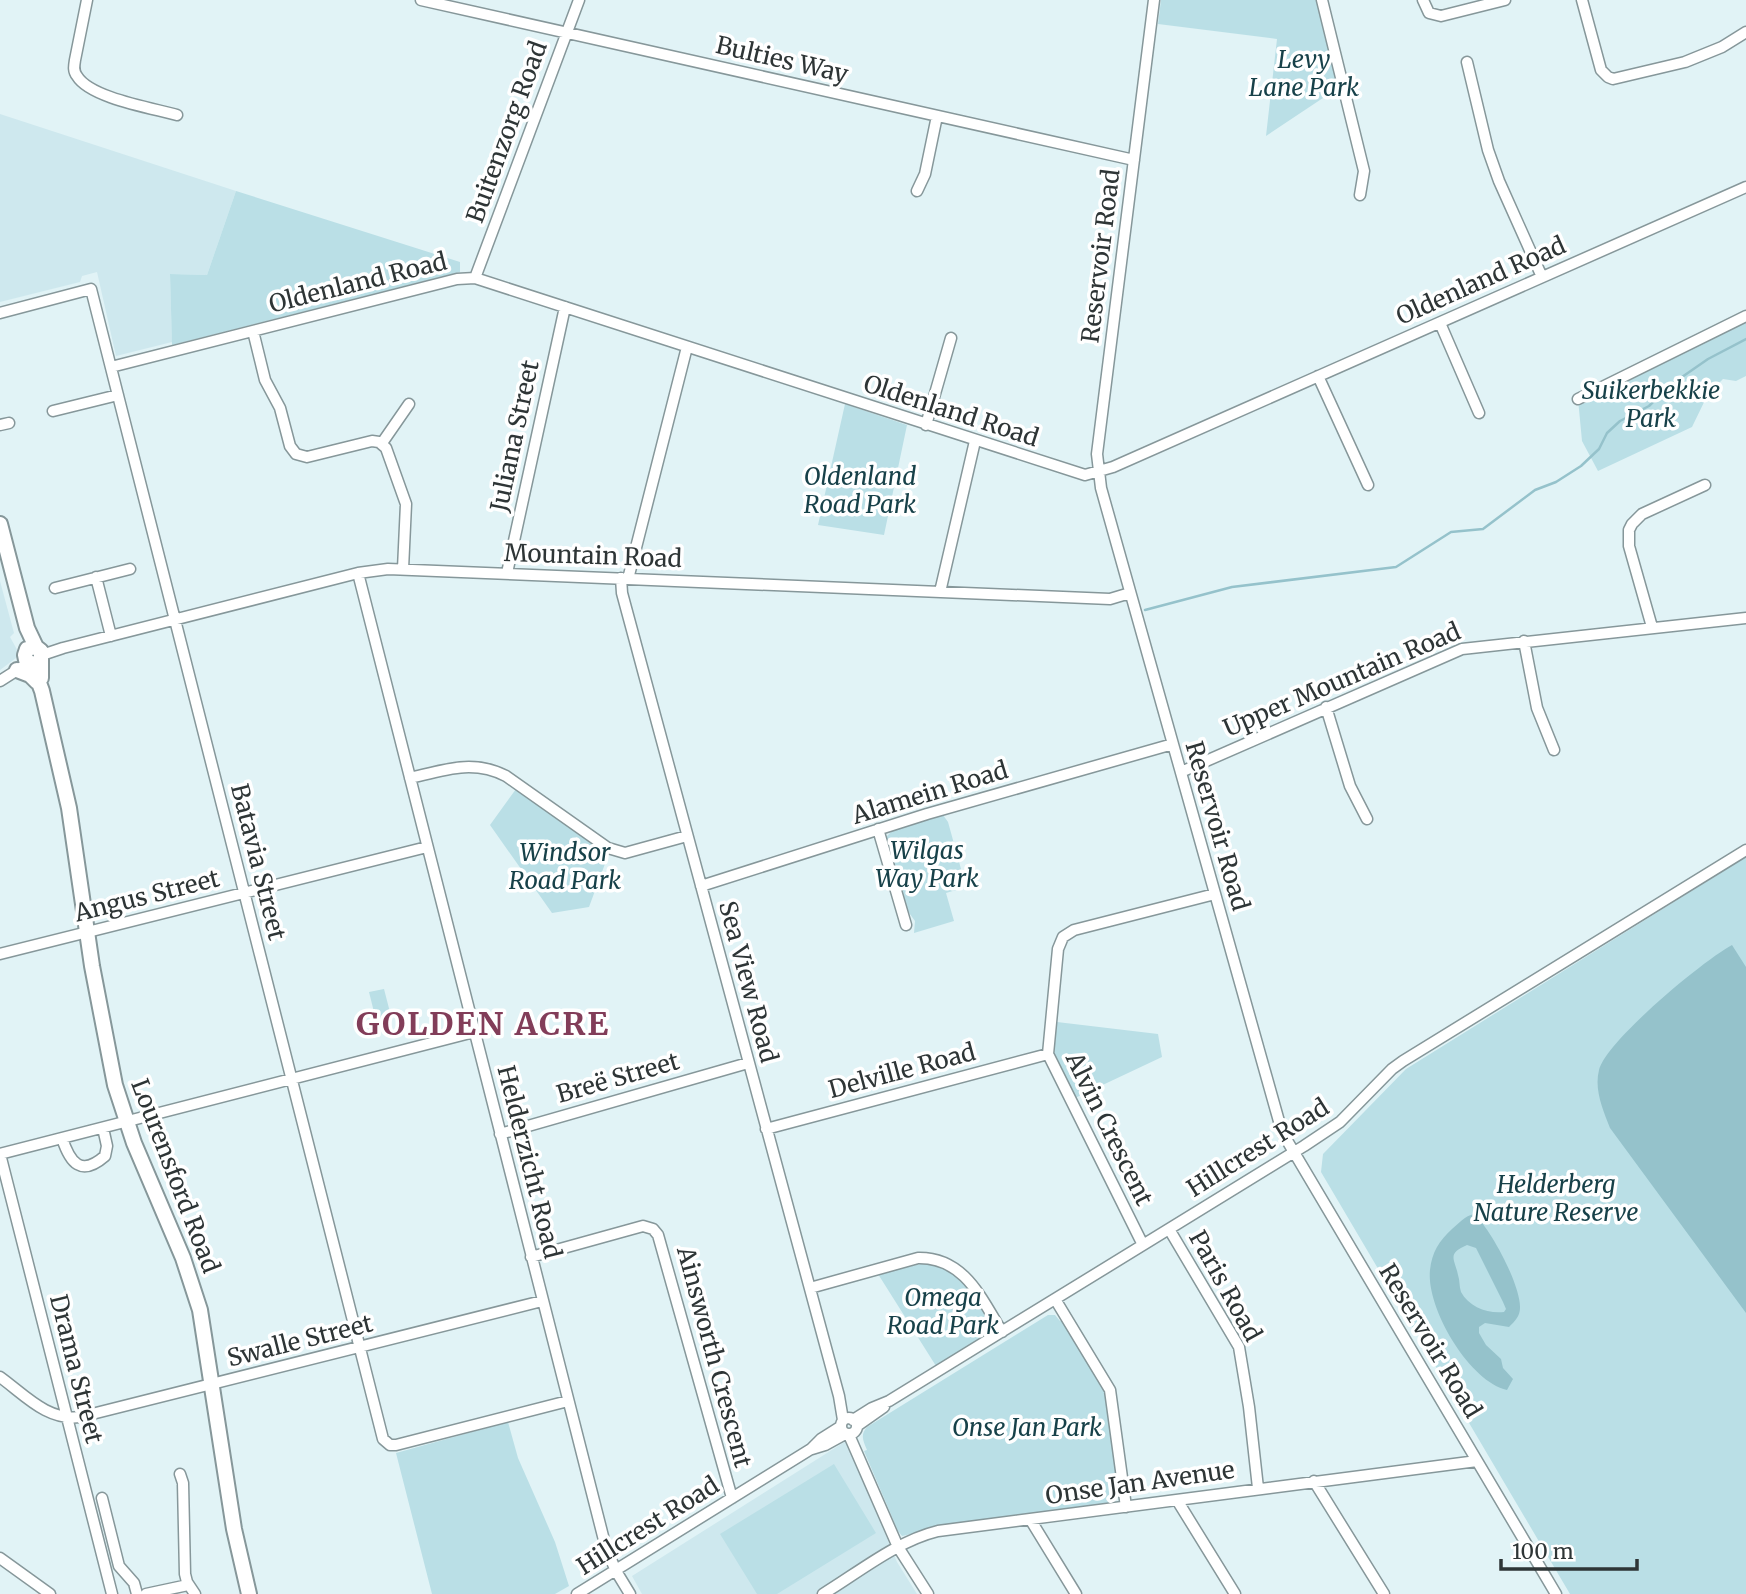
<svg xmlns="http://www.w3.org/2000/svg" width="1746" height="1594" viewBox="0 0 1746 1594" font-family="Merriweather,serif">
  <rect width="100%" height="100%" fill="#e1f3f6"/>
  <!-- built -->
  <path fill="#cee8ee" d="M0,114L236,191L207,275L170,274L172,342L116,356L97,272L82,276L80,282L0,302Z
    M0,581L14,633L10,637L20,655L0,670Z
    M846,1441L897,1562L917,1594H642L632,1576Z"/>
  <!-- green -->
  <path fill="#badfe6" d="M1161,0H1317L1338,76V88L1266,136L1277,39L1158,24Z
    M236,191L460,262V272L172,345L170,274L207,275Z
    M1746,316V376L1736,381L1723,379L1708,394L1692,427L1598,471L1582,441L1578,399Z
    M845,404L907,425L884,535L818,525Z
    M516,789L609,853L589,907L552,913L490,825Z
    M943,815L948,822L966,887L946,893L954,921L914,933L915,921L907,910L887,843V836L893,830Z
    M1746,857V1594H1570L1321,1172L1323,1154L1406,1069Z
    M384,989L392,1020L377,1024L369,992Z
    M1057,1022L1158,1034L1162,1057L1075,1098L1054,1053Z
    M925,1263C957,1266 982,1297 991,1326L988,1334L936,1366L878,1274Z
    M1048,1315H1055L1060,1321L1063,1320L1106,1392L1120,1495L1112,1503L957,1524L902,1536L898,1531L864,1451L867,1450C863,1440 860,1435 867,1427Z
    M508,1422L518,1458L555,1542L569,1586L555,1594H432L396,1453Z
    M834,1464L876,1533L777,1594H757L720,1534Z"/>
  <!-- water -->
  <path fill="#95c2cb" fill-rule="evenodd" d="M1732,945L1746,967V1313L1610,1128C1603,1110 1594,1090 1599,1070C1606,1041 1704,960 1732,945Z
    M1474,1214C1491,1229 1521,1286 1520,1308C1520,1316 1515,1321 1509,1327L1485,1323L1479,1327V1333L1486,1345L1501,1359L1503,1368L1513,1379L1507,1390C1469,1381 1426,1308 1430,1270C1432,1252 1439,1241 1452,1229C1459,1223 1465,1216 1474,1214ZM1467,1245L1476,1248L1503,1302L1506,1309L1504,1312C1488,1314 1469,1307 1461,1292C1459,1286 1460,1281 1458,1275C1455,1259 1446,1254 1467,1245Z"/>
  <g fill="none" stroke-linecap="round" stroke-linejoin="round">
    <!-- stream -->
    <path stroke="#95c2cb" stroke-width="2.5" d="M1145,610L1232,587L1396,567L1451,532L1483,529L1535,490L1556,482L1581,466L1599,449L1607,433L1620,421L1649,406L1669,386L1708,359L1746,339"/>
    <defs>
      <path id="street" d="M87,0L75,60C74,66 73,71 77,76C90,98 152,108 177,115
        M421,0L1134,160
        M1154,0L1097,454L1101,488L1282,1132L1556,1594
        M1322,0L1364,171L1360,195
        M1423,0L1429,13L1441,16L1505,0
        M1582,0L1601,70L1608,77L1613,79L1685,62L1722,47L1746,32
        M1467,62L1488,150L1499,181L1542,277
        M917,191L925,174L937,116
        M475,278L579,0
        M0,313L91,289L383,1439L390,1445H396L568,1401
        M1440,323L1479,413
        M253,331L265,380L280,408L290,446L296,454L307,457L372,441L379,442L386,448L406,504L403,569
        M111,367L457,279L475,278L1085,475L1113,467L1746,187
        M1318,376L1368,485
        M1578,399L1746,316
        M53,411L118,395
        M0,425L9,423
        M926,425L951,338
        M382,443L409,404
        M358,573L606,1548L616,1571L630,1594
        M507,573L565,307
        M96,577L111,636
        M621,578L622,593L839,1396L843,1420
        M628,579L687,347
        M55,588L130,569
        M940,592L975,441
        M1652,627L1629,546V530L1632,524L1642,514L1705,485
        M1524,641L1537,708L1554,750
        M42,655L63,648L358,573L388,569L1110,599L1130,593
        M0,681L22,667
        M1326,707L1350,786L1367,819
        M1181,772L1462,649L1746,618
        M410,778C444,770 473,759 506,776L608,848L625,853L687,836
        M878,829L906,925
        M701,886L927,814L1173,744
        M0,954L427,847
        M766,1129L1048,1054
        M500,1134L748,1063
        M62,1138C70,1163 81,1177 105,1156L107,1146L103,1128
        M0,1154L474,1032
        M0,1154L112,1594
        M1169,1229L1239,1347L1249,1407L1258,1488
        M1143,1245L1048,1054L1058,949L1063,937L1074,930L1215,894
        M531,1257L643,1226L653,1229L658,1235L732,1498
        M810,1288L918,1258C964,1257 981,1298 1002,1332
        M1055,1299L1110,1390L1126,1507
        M0,1377C25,1395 47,1421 80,1417L542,1301
        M841 1426a8 8 0 1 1 16 0a8 8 0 1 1-16 0Z
        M853,1420L872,1408L889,1401L1304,1146L1340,1122L1392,1069L1403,1061L1746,850
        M857,1426L884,1407
        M849,1435L898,1547L928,1594
        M812,1449L825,1445L845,1434
        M180,1474L183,1483L185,1574L187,1582L195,1594
        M1314,1481L1384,1594
        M102,1498L119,1566L134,1583L137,1594
        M1177,1500L1235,1594
        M1030,1519L1076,1594
        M0,1558L50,1594
        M146,1594L188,1585
        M577,1594L811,1449L821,1439L840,1427
        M823,1594C859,1572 897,1541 938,1531L1477,1461"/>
      <path id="secondary" d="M0,524L27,628L36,647
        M39,662L32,664L26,660L25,655L27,649L36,647L41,651V678
        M32,664L42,691L69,808L92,966L115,1085L134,1143L183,1258L200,1310L234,1529L249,1594
        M17,670L30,675L37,682"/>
    </defs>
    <!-- street casing -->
    <use href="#street" stroke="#86979a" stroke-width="13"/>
    <!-- secondary casing -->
    <use href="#secondary" stroke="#86979a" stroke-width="18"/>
    <!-- street -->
    <use href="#street" stroke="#fff" stroke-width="10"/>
    <!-- secondary -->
    <use href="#secondary" stroke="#fff" stroke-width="14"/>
  </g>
  <g text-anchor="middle" stroke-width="7" stroke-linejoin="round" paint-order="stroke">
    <!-- street labels -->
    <g font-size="24" fill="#2e3536" stroke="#fff">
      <text transform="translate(782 60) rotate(13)" y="8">Bulties Way</text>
      <text transform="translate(507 132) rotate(-70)" y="8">Buitenzorg Road</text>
      <text transform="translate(1101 256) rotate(-83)" y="8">Reservoir Road</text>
      <text transform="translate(1481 281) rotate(-24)" y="8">Oldenland Road</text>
      <text transform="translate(358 283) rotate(-14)" y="8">Oldenland Road</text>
      <text transform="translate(951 411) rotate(18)" y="8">Oldenland Road</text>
      <text transform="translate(515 436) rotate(-78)" y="8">Juliana Street</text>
      <text transform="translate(593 556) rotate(2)" y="8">Mountain Road</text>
      <text transform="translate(1342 680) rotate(-23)" y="8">Upper Mountain Road</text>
      <text transform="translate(930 793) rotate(-17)" y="8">Alamein Road</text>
      <text transform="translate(1217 826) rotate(74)" y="8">Reservoir Road</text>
      <text transform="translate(258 862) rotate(76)" y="8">Batavia Street</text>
      <text transform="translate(147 896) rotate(-14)" y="8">Angus Street</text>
      <text transform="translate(748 982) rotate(75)" y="8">Sea View Road</text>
      <text transform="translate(902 1071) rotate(-15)" y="8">Delville Road</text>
      <text transform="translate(618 1078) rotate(-16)" y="8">Breë Street</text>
      <text transform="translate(1109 1129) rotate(64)" y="8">Alvin Crescent</text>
      <text transform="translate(1258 1148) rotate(-32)" y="8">Hillcrest Road</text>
      <text transform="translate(529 1162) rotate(76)" y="8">Helderzicht Road</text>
      <text transform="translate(175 1176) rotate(69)" y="8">Lourensford Road</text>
      <text transform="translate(1225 1286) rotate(61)" y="8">Paris Road</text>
      <text transform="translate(300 1341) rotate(-14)" y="8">Swalle Street</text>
      <text transform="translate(1430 1341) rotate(59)" y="8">Reservoir Road</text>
      <text transform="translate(714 1357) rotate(75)" y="8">Ainsworth Crescent</text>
      <text transform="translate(76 1369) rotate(76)" y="8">Drama Street</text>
      <text transform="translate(1140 1483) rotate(-8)" y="8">Onse Jan Avenue</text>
      <text transform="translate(648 1526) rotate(-32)" y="8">Hillcrest Road</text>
    </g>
    <!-- park labels -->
    <g font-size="24" font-style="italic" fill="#174149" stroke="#fff">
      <text x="1304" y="68">Levy<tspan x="1304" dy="28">Lane Park</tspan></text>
      <text x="1651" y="399">Suikerbekkie<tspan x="1651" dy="28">Park</tspan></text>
      <text x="860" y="485">Oldenland<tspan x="860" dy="28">Road Park</tspan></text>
      <text x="927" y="859">Wilgas<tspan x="927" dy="28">Way Park</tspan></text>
      <text x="565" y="861">Windsor<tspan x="565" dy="28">Road Park</tspan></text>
      <text x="1556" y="1193">Helderberg<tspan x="1556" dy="28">Nature Reserve</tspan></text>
      <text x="943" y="1306">Omega<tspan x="943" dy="28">Road Park</tspan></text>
      <text x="1027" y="1436">Onse Jan Park</text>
    </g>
    <!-- district labels -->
    <g font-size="32" font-weight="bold" letter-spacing="2" fill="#823d59" stroke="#fff">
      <text x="483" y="1035">GOLDEN ACRE</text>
    </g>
  </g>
  <!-- scale -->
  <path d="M1501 1559v10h136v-10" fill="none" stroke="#2e3536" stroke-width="3.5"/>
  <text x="1512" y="1559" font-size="21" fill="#2e3536" stroke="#ffffff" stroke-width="5" paint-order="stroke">100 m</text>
</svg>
